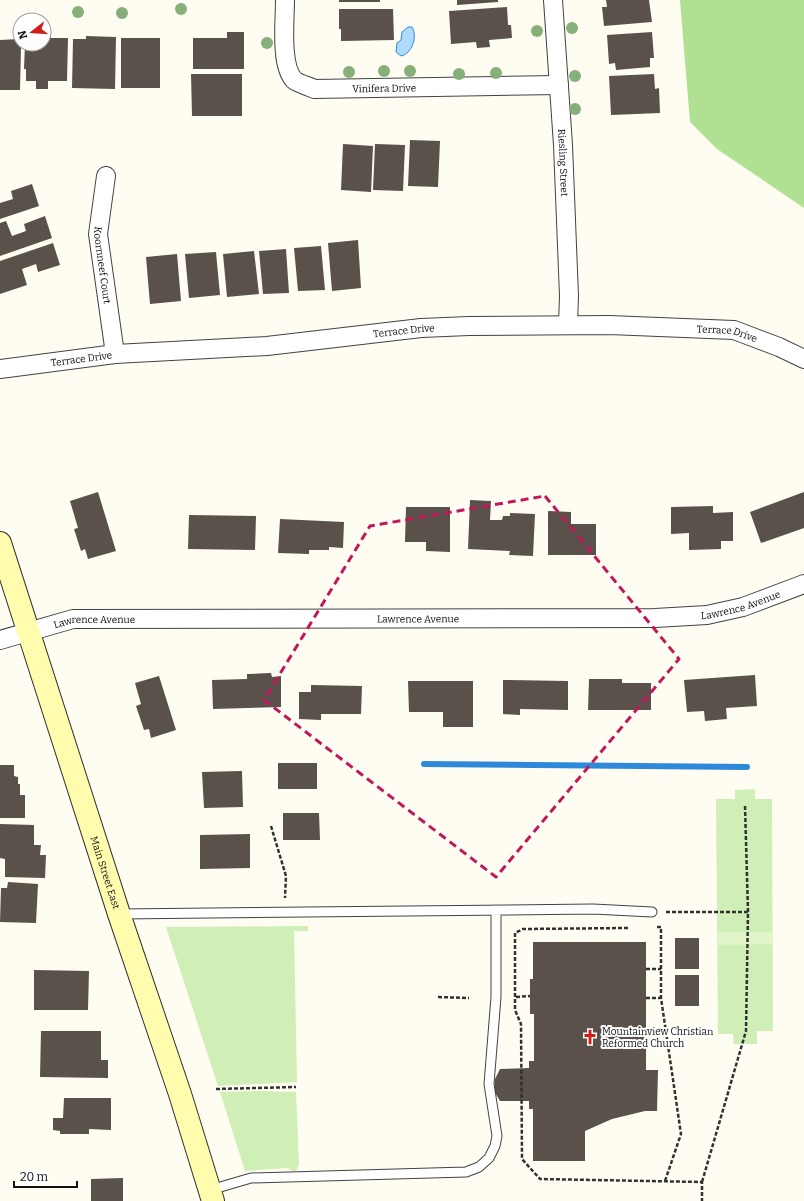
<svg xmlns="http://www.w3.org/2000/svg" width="804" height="1201" viewBox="0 0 804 1201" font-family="Bitter,serif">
  <rect width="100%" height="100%" fill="#fffdf2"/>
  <!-- green -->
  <path fill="#cfefb6" d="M755,789V799H772L773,1031H757V1044H734L733,1034H718L716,799H735V790Z
    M308,926V931H294L297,1082L218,1086L166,927Z
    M258,1091L296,1092L299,1165L296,1171H293L288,1168L245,1171L220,1092Z"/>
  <!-- forest -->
  <path fill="#b0e193" d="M680,0H804V208L717,149L690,122Z"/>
  <!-- pitch -->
  <path fill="#e2f5c9" d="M717,932H773V944L717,945Z"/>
  <!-- water -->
  <path fill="#b0dafc" stroke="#2f89db" d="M408,27H412C418,36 412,54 401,56L396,52L397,43L401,40L402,32Z"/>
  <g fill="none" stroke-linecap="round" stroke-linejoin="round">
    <!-- stream -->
    <path stroke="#2f89db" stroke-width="6" d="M424,764L747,767"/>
  </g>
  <!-- building -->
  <path fill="#59514a" d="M339,0H380V2H339Z
    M457,0H498V2L457,5Z
    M606,0H649L652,22L604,26L602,7H607Z
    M507,7L508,25H511L512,38L489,40L490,47L477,48L476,42L451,44L449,11Z
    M339,9H393L394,40L341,41V29H339Z
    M227,32H244V69H193V38H227Z
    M652,32L654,58H650V67L616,70L615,63L609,64L607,35Z
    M44,33L51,34V38H68L67,81H48V89H36V81H26V69H24L25,44H44Z
    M86,36L116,37L115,89L72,88L73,39H86Z
    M121,38H160V88H121Z
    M19,39V47H21L20,90H0V40Z
    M191,74H242V116H192Z
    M654,74L655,89L659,88L660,113L611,115L609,76Z
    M410,140L440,141L438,187L408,186Z
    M343,144L373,146L371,192L341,190Z
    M375,144L405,145L403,191L373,190Z
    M32,184L39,206L0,219V203L13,199L11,191Z
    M45,216L52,238L0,256V223L6,221L12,236L26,231L24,224Z
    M358,240L361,288L332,291L328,243Z
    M53,243L60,265L38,272L36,264L22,269L27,285L0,294V261Z
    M321,246L325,290L298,291L294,248Z
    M286,249L289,293L263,294L259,251Z
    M254,251L259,294L227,297L223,254Z
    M216,252L220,295L189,298L185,254Z
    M177,254L181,301L150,304L146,257Z
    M98,492L116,551L88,559L85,549L81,551L74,529L78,528L70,501Z
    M804,492V528L761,543L750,512Z
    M470,500L491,501L490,520H502L503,516H510V513L535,514L533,556L509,555L510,551L468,549Z
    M713,506V513L733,512V541H721V549L689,550V533L671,534V507Z
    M406,507H450V552L426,551V542H405Z
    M548,511L571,512V524H596V555H548Z
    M189,515L256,516L255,550L188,549Z
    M280,519L344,522L343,548L329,547V550H309V554L278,553Z
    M271,673L272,677L281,676V707L213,709L212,680L247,679V674Z
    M755,675L757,706L726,708L727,719L705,721L704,711L687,712L684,680Z
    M159,676L176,730L151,738L149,729L144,730L136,706L141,704L135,683Z
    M589,679H622V683H651V710H588Z
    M503,680L568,681V710L520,709V715L503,714Z
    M408,681H473V727H443V712H409Z
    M311,685L362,686L361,714H321V720L299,719V692H311Z
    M278,763H317V789H278Z
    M0,765H14V776L18,777V784H20V795H25V818H0Z
    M242,771L243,807L204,808L202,772Z
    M283,813H319L320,840H283Z
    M0,824L34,825V845H41L40,855H46L45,878L5,877V859L0,858Z
    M250,834V868L200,869V835Z
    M8,882L38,884L36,923L0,922L1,888H7Z
    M675,938H699V969H675Z
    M533,942H646V1070H658L657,1111H645L612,1119L585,1131V1161H533V1109H529V1101H500L494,1091L495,1079L500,1069L529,1068V1061H534V1014H530V979H533Z
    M34,970L89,971L88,1010H34Z
    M675,975H699V1006H675Z
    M41,1031H101V1060H108V1078L40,1077Z
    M64,1098H111V1130L89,1129V1134H60V1131L53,1130V1118H63Z
    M123,1178V1201H91V1179Z"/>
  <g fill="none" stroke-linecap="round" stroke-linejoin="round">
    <defs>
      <path id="lane" d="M120,914L593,909L652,912
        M210,1190L251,1178L466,1172L479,1167L489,1158L495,1146L497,1136L489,1084L496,997V910"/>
      <g id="street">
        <path id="s1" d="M285,0C285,21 280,65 294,80C299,84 309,86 314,89L559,85"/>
        <path id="s2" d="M553,0L563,145L569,296L568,325"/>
        <path id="s3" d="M106,176L98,234L115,354"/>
        <path id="s4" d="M0,369L115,354L267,346L421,328L469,326L609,325L734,330L779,347L804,359"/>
        <path id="s5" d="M0,640L73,619L655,618L707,615L743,607L804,584"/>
      </g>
      <g id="secondary">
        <path id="s6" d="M0,543L119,914L180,1094L213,1201"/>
      </g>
    </defs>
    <!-- lane casing -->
    <use href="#lane" stroke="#424242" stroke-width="11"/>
    <!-- street casing -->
    <use href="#street" stroke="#424242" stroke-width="20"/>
    <!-- secondary casing -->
    <use href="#secondary" stroke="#313131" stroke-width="24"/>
    <!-- path -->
    <path stroke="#313131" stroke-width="2.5" stroke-dasharray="4 2" stroke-linecap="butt" d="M745,806L748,912
      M271,826L286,876L285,898
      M666,912H748L746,1031L702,1182
      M657,927H661V998L681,1134L665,1181
      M628,928L523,929L515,933V1010L521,1024L522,1159L540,1179L702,1182V1201
      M646,969H661
      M438,997L469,998
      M516,997L530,996
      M646,998H661
      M216,1089L296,1087"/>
    <!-- lane -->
    <use href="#lane" stroke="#fff" stroke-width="9"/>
    <!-- street -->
    <use href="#street" stroke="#fff" stroke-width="18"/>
    <!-- secondary -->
    <use href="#secondary" stroke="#fffcad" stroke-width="22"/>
  </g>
  <!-- trees -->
  <g fill="#86af7a">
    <circle cx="181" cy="9" r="6"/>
    <circle cx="78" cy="12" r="6"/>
    <circle cx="122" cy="13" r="6"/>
    <circle cx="572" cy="28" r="6"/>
    <circle cx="537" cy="31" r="6"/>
    <circle cx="267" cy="43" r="6"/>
    <circle cx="384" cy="71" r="6"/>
    <circle cx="410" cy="71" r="6"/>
    <circle cx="349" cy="72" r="6"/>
    <circle cx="496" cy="73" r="6"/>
    <circle cx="459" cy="74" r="6"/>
    <circle cx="575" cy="76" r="6"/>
    <circle cx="575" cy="109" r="6"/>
  </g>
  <!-- marked area -->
  <path fill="none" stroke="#c2185b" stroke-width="3" stroke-dasharray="8 5" stroke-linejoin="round" d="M545,496L679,659L496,877L264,700L370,526Z"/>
  <!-- icons -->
  <defs>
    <symbol id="church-bare" viewBox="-9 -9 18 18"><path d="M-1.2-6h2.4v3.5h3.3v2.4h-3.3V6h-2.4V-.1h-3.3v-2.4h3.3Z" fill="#cf1d17" stroke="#fff" stroke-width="2.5" paint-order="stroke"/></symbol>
  </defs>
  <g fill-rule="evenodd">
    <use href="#church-bare" x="579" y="1026" width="22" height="22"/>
  </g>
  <g text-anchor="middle" stroke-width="4" stroke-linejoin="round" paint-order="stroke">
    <!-- street labels -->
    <g font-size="10" fill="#0f0f0f" stroke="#fff">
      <text dy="4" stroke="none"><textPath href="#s1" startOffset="174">Vinifera Drive</textPath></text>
      <text dy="4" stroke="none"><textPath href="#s2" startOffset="163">Riesling Street</textPath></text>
      <text dy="4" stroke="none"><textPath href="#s3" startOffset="90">Koornneef Court</textPath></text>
      <text dy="4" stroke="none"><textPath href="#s4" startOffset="406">Terrace Drive</textPath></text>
      <text dy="4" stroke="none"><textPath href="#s4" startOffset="730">Terrace Drive</textPath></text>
      <text dy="4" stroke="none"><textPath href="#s4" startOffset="82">Terrace Drive</textPath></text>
      <text dy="4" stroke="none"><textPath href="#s5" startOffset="745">Lawrence Avenue</textPath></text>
      <text dy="4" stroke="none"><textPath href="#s5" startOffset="421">Lawrence Avenue</textPath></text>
      <text dy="4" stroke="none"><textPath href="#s5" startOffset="97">Lawrence Avenue</textPath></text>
      <text dy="4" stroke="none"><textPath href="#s6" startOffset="346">Main Street East</textPath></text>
    </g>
    <!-- poi labels -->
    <g font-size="10" fill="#0f0f0f" stroke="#fff" text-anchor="start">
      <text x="602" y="1035">Mountainview Christian<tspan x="602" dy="12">Reformed Church</tspan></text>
    </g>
  </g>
  <!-- north arrow -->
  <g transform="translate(32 32) rotate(253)"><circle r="19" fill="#ffffff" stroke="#9f9f9f"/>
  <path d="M0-3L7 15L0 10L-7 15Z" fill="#cf1d17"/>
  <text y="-6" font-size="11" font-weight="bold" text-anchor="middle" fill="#0f0f0f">N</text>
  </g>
  <!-- scale -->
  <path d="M14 1181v6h63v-6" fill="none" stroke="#0f0f0f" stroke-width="2"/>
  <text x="20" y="1181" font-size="12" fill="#0f0f0f" stroke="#ffffff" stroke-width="3" paint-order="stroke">20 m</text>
</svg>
